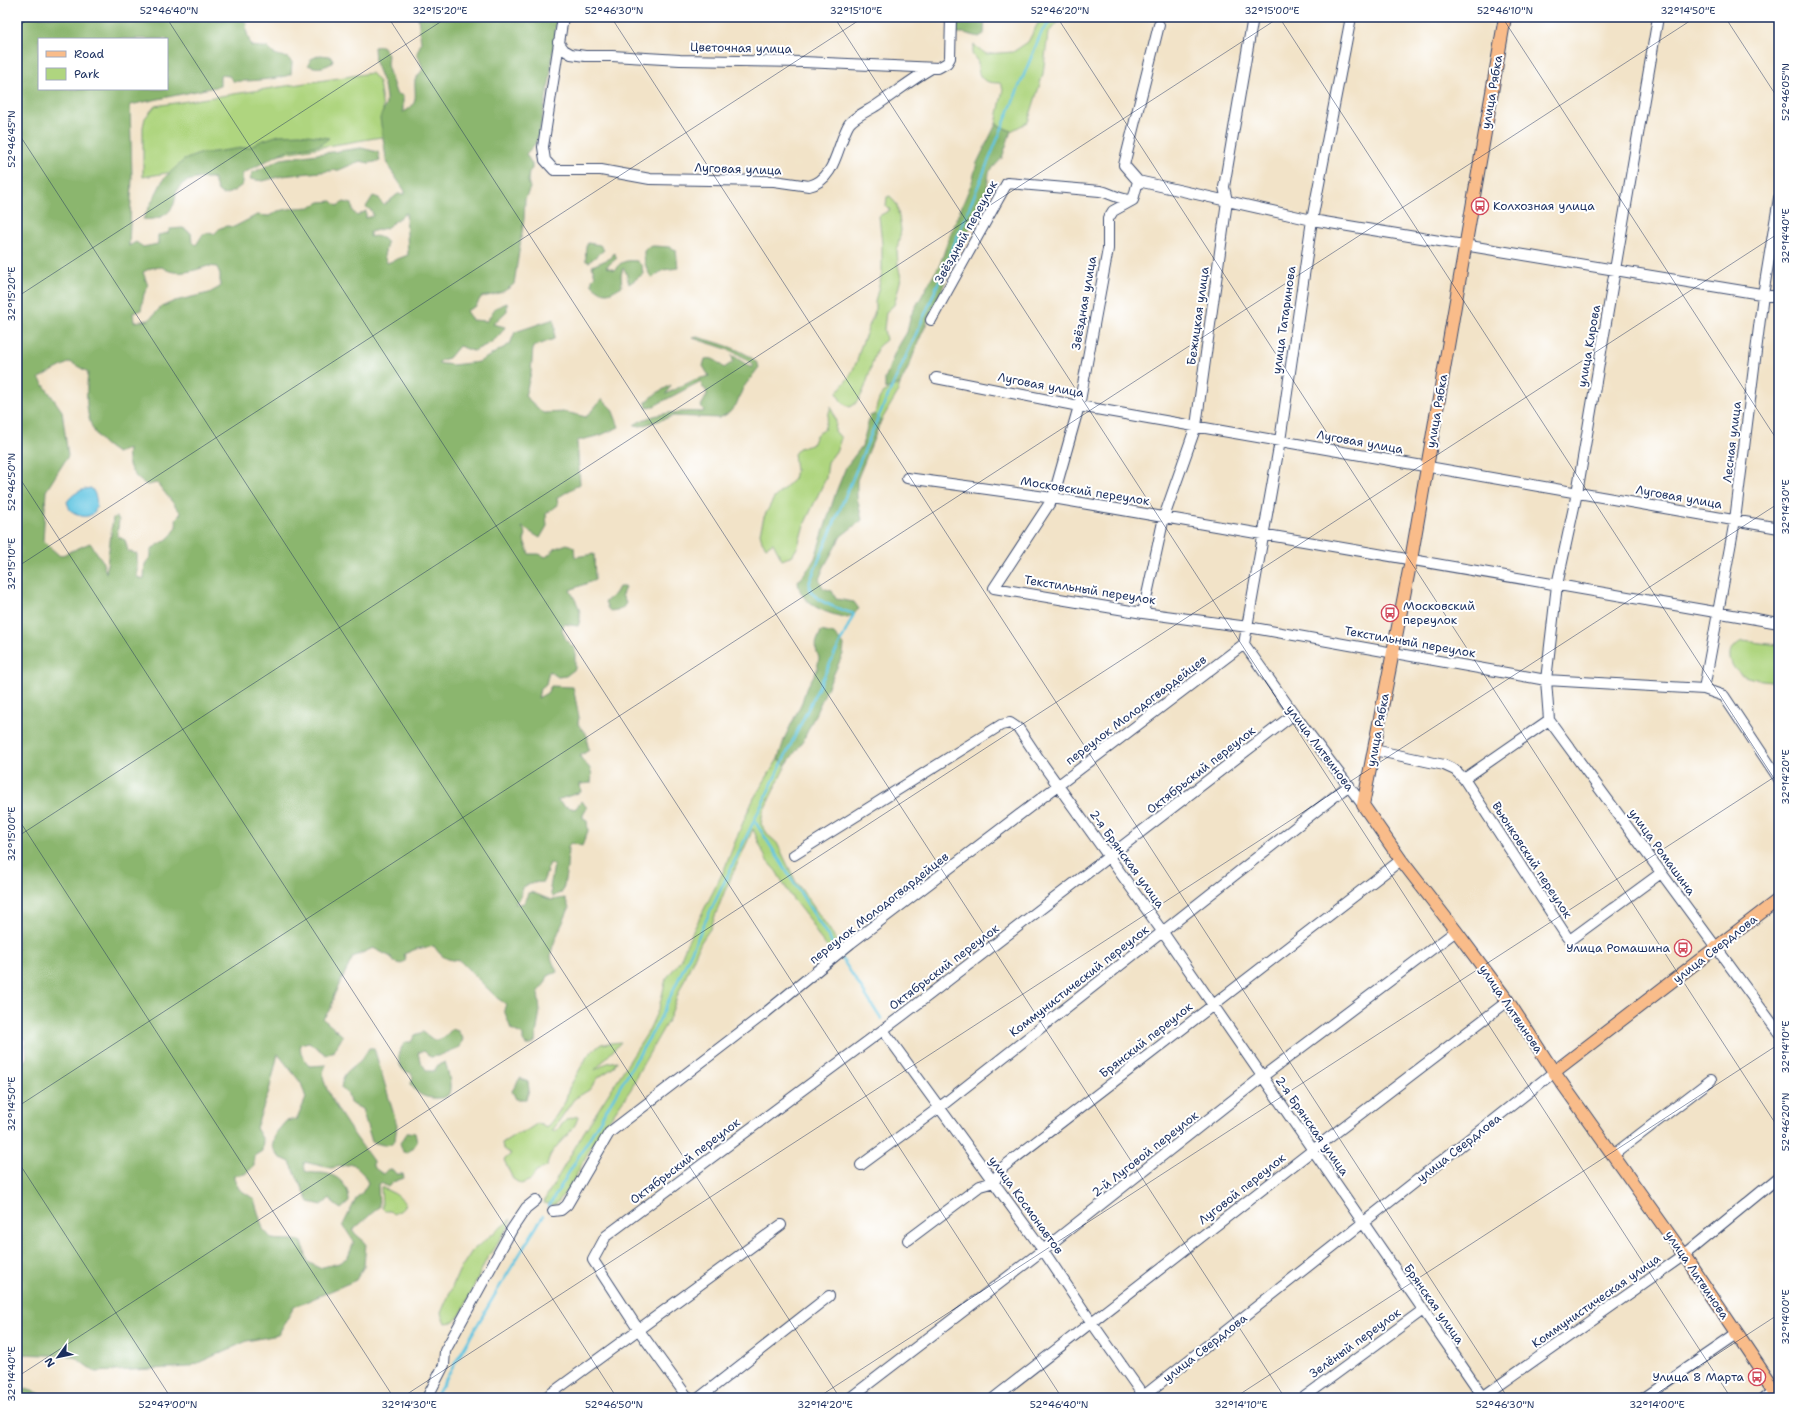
<svg xmlns="http://www.w3.org/2000/svg" width="1796" height="1415" viewBox="0 0 1796 1415" font-family="'Shantell Sans',sans-serif">
  <rect width="100%" height="100%" fill="#fff"/>
  <filter id="ink" filterUnits="userSpaceOnUse"><feTurbulence type="fractalNoise" baseFrequency=".025" numOctaves="2"/><feDisplacementMap in="SourceGraphic" scale="8" xChannelSelector="R" yChannelSelector="G"/><feConvolveMatrix kernelMatrix="1 2 1 2 8 2 1 2 1" color-interpolation-filters="sRGB"/></filter>
  <filter id="wash" filterUnits="userSpaceOnUse"><feTurbulence type="fractalNoise" baseFrequency=".012" numOctaves="4" result="noise"/><feDisplacementMap in="SourceGraphic" scale="16" xChannelSelector="R" yChannelSelector="G"/><feGaussianBlur stdDeviation="0.9" result="paint"/><feColorMatrix in="noise" values="0 0 0 0 0 0 0 0 0 0 0 0 0 0 0 0 0 1.4 0 .05"/><feComposite in="paint" operator="in"/></filter>
  <g filter="url(#wash)">
    <rect width="100%" height="100%" fill="#f2e3c8"/>
    <!-- green -->
    <path fill="#afd57f" stroke="#65826e" d="M1043,17H1062L1048,33L1043,74L1028,122L1011,131L996,124L1003,89L1000,83C984,83 977,79 978,62L972,54L974,45L986,54L1013,52L1028,42L1037,25Z
      M371,73L379,82L387,136L143,177V127L145,118L155,106Z
      M890,196L897,205L901,230L897,250L898,265L901,278L894,305L886,312L884,329L886,340C883,343 878,345 877,349C870,364 866,401 850,407C843,404 839,400 837,392L850,376L857,361L860,349L875,311V302L882,273V244L879,216L890,210L886,206L887,197Z
      M900,384L897,394L881,421L875,414C879,395 881,391 900,384Z
      M831,406L836,422L835,431L841,438L837,450L828,462L826,478L804,525L798,546L792,556L782,560L773,543L766,547L762,541L760,533L764,517L774,498L794,479L796,470L794,454L799,448L812,445L816,435L824,430Z
      M1742,641L1779,645V682C1761,679 1733,681 1730,657C1729,648 1735,645 1742,641Z
      M778,759L786,765L763,812L761,824L769,836L777,843L796,882L830,930L839,946L831,952L819,937L810,921L792,898L776,871L767,861L753,829L724,893L710,929L701,942L678,994L670,1017L638,1073L631,1089L593,1143L571,1185L558,1202L554,1205L544,1203L545,1199L584,1132L648,1032L659,1008L666,979L680,961L687,943L724,870L741,827L754,798Z
      M621,1042L595,1070L607,1063L617,1061L613,1068L599,1077L589,1090L574,1099L552,1131H556L567,1119L578,1116C575,1136 548,1145 547,1167L536,1171L531,1180L521,1184L513,1179L504,1160L511,1154L503,1149L502,1143L516,1134L526,1131L538,1123L546,1128L556,1116L565,1102L569,1088L588,1055L601,1044Z
      M381,1187L395,1194L405,1202C404,1210 400,1211 393,1214L390,1211H385L382,1208Z
      M511,1219L509,1226L487,1258L461,1314L454,1322L445,1323L441,1313L459,1271L472,1251Z"/>
    <!-- forest -->
    <path fill="#8bb66e" stroke="#537266" fill-rule="evenodd" d="M17,17H215L217,21C228,18 237,14 247,23L246,30L251,46L268,48L274,54L288,58L292,62L291,74C282,79 244,82 233,81L229,76L220,75V86L130,105L132,178L129,246L136,242L143,247L158,244V235L168,233L170,229L183,228L191,233L192,241L196,245L203,234L208,233L214,234L220,228L227,226L234,227L257,215L269,216L278,211L294,208L311,207L320,202L332,201L337,206L344,202L352,204L353,211L357,216L366,211V218L373,216L372,211L366,207L373,196L379,198L381,202L384,205L398,194H405V191L390,169L386,158L380,118L386,104V98L384,85L375,62L374,47L382,46L388,54L387,65L396,93L403,96V112C420,105 414,94 415,80L423,69L417,53L421,43L418,17H557L550,78L539,134L536,143L526,154L532,164V169L529,172L528,181L530,188L525,199L524,219L514,284C504,293 494,295 481,297L476,306L466,311L472,320L487,321L495,308L507,303V311L493,324L505,327C497,341 487,345 473,351L459,346L449,358L442,360L438,363L452,365L479,362L510,344L515,332L554,319L555,329L554,339L533,347L531,373L525,396L543,413L565,412L586,417L602,399L612,409L619,427L601,435L577,441L580,484L557,498L558,505L546,514L547,526L540,538L522,527L526,534L524,540L529,554H539L546,557L556,548L567,544L574,547L575,557L594,554L595,580L570,590C576,602 584,612 578,626L564,624L562,630L566,640L575,649V669L566,676L558,677L549,671L546,684L540,689L538,698L547,693L551,686L573,687L579,717L578,724L588,737L587,742L589,750L580,756C586,768 594,765 591,783L580,784L581,792L557,800L564,806L575,809L582,801L587,808L583,815V818L587,820L588,831L582,846L571,843L568,846L567,868L563,891L553,897L551,895V890L550,888L554,865L550,863L547,870L548,873L546,874L543,882L530,883L522,888L520,899L515,903L520,904L524,903L528,893L531,892L551,900L565,898L569,908C565,920 550,946 551,957C552,962 556,968 557,972L548,976L545,983L538,993L540,1010L535,1042L531,1045H526L523,1041V1035L511,1029L504,1010L506,1004L497,998L460,961C446,960 441,957 434,946L416,949L404,954L406,960L401,964L394,962L391,957L373,948L353,957L334,995L331,1008L323,1019L343,1036L334,1051L326,1055L309,1042L300,1044L301,1054L309,1066L326,1065C325,1068 323,1071 323,1074C324,1096 359,1141 373,1161V1167L383,1174L388,1169L393,1170L396,1174H403L404,1178L393,1182L388,1187L381,1183L378,1185L379,1207L352,1231L366,1243L364,1266L356,1280L294,1307L278,1335L247,1341L189,1367L95,1372L73,1356L17,1354V1074L27,1057L25,1038H17ZM39,39H167V89H39ZM406,213L408,255L387,263L384,256L387,243C383,237 377,235 370,237V232L386,228ZM208,266L217,267L220,274V287L209,293L175,301L161,307L149,320L134,322L133,313L141,310L144,294L148,286L143,272L151,268L162,267C175,277 193,271 208,266ZM70,362L88,372C85,406 84,434 117,453L128,449C126,466 133,477 147,485L157,483L181,513L176,519C179,535 163,542 151,549V556L145,564L144,579L137,577V554L128,551L125,540L117,536L119,520L117,517L113,518L106,573L102,560L90,543L60,556L43,541L46,491L68,456L62,411L39,378ZM278,1054L301,1083L306,1098L297,1119L286,1121L275,1134L272,1147L279,1157L290,1162L309,1202L322,1205L330,1198L335,1205L341,1209L349,1202C349,1185 338,1174 321,1173C314,1173 311,1173 305,1171L304,1162L331,1168L353,1164L364,1175L368,1183L362,1193L357,1197L343,1225L354,1242L348,1257L339,1263L319,1268L308,1262L302,1242C292,1238 283,1241 272,1239L263,1229L254,1199L239,1189L233,1176L245,1174L254,1166V1156L262,1151L263,1140L256,1128L269,1091Z
      M949,17H985L984,34L979,37L964,33H953Z
      M320,55L329,56L333,59L332,63C323,68 317,69 308,65L311,59Z
      M996,124L1011,131L1002,158L989,172L987,189L978,206L973,223L952,261L942,290L919,340L909,366L900,384L885,389V379L895,352L907,332L911,315L940,264L950,235L972,182L977,163Z
      M300,134L329,138L320,145L285,151L242,174V185L234,191L224,195L218,191L213,178C202,178 184,178 178,189C175,193 176,199 174,204C169,216 155,221 143,219L164,178L184,160L199,154L250,147L261,141L279,135Z
      M361,148L378,152L380,161L369,163L360,161L339,170L282,176L263,181L250,179L252,173L281,159Z
      M588,243L600,245L604,250L589,262L586,261C586,255 584,248 588,243Z
      M653,246L670,247L676,250L678,268L663,270L652,278C646,270 644,262 644,251L648,247Z
      M614,253L617,258L606,267L615,270C620,261 627,260 637,261L642,266L643,274L629,284L626,272L623,268L621,275L622,286C608,294 606,297 592,285V279L595,276L592,266L611,258Z
      M697,337C712,341 755,352 759,367L743,388L736,405L729,413L719,418L674,416L641,426L634,425C653,412 681,411 703,412L704,411L701,406L707,395L706,390L702,387L701,381L652,407L647,408L646,402L657,393L671,385L666,394L694,380L709,376L703,366L705,359C714,357 718,362 724,368L733,362L732,355L752,368V364C736,349 712,345 693,338Z
      M875,414L881,421L857,480V497L862,520L841,536L824,567L819,579L823,588L832,591L836,599L854,602L859,609L848,618C828,614 799,605 798,581L809,568L815,558L836,492L846,467L862,446L870,416Z
      M619,587H625L622,595L626,603L622,609L611,611L608,609L605,602L615,594Z
      M821,631L834,634L844,645L843,654L803,741L786,765L778,759L785,737L802,702L806,689L817,670L819,658L815,646Z
      M452,1029L458,1031L463,1039L460,1047L438,1056L430,1057L424,1051L418,1053L420,1061L427,1071H434L438,1065L445,1062C448,1070 453,1089 448,1095C445,1098 442,1098 439,1098C426,1099 417,1095 411,1084L413,1077L411,1073C395,1071 396,1051 406,1042H411L415,1035L423,1032L435,1041L445,1037Z
      M369,1048H374L397,1125L395,1140L392,1144L383,1145L372,1142L362,1109L350,1103L348,1094L341,1088C343,1072 348,1071 359,1062C363,1058 366,1053 369,1048Z
      M520,1078L528,1082L529,1090L526,1099H516L512,1091Z
      M408,1132L415,1133L417,1142L413,1148L407,1153L403,1152L400,1143Z
      M17,1386L50,1397V1398H17Z"/>
    <!-- water -->
    <path fill="#64c6e2" stroke="#407aa0" d="M91,488C98,495 100,513 88,516C81,518 75,513 70,510L67,502C72,494 81,489 91,488Z"/>
    <g fill="none" stroke-linecap="round" stroke-linejoin="round">
      <!-- stream -->
      <path stroke="#64c6e2" stroke-width="2.5" d="M754,820L836,949
        M841,957L881,1019
        M549,1206L658,1023L706,920L854,614C840,609 805,600 810,581L877,420L930,303L1042,31L1055,17
        M435,1398L497,1291L543,1216"/>
    </g>
  </g>
  <g filter="url(#ink)">
    <g fill="none" stroke-linecap="round" stroke-linejoin="round">
      <defs>
        <path id="minor" d="M563,17L543,147L545,160L554,170H601L650,179L774,181L809,186C836,180 837,144 849,124C855,116 868,111 877,105C895,93 911,80 930,69
          M1351,17L1312,220L1280,441L1244,644L1294,714L1363,805
          M1658,17L1577,493L1557,585L1546,680L1549,720L1779,1033
          M1159,25L1124,165L1138,181L1133,200L1113,211L1108,219V249L1079,406L1053,498L994,588L1143,613L1248,627L1546,680L1704,689L1724,696L1779,779
          M558,42L564,50L571,54L585,56H612L680,60L803,62L938,68L947,63L950,58L951,17
          M1138,181L1312,220L1779,297
          M931,320L1007,183L1100,191C1111,193 1122,201 1133,200
          M936,378L1079,406L1779,528
          M907,478L1053,498L1779,623
          M1143,613L1164,517L1196,426L1227,201L1224,187L1253,17
          M1704,689L1735,520L1763,295L1779,198
          M1374,750L1444,765L1455,770L1464,779L1567,937L1571,939L1661,873
          M1464,779L1549,720
          M794,855L1001,725L1010,723L1019,729L1039,759L1162,931L1484,1398
          M883,1030L1043,1250L1092,1323L1145,1398
          M1613,1155L1711,1080
          M861,1165L940,1107L1349,785
          M553,1211L561,1210L567,1205L609,1133L614,1129L764,1014L851,943L1244,644
          M908,1240L980,1186L994,1182L1002,1168L1401,860
          M427,1398L444,1365L445,1351L512,1229L526,1208L536,1200
          M545,1398L781,1225
          M688,1398L638,1329L593,1260L606,1236L903,1015L1294,714
          M699,1398L829,1296
          M850,1398L1043,1250L1262,1077L1456,931
          M994,1398L1313,1150L1508,1001
          M1141,1398L1554,1072
          M1303,1398L1423,1310
          M1481,1398L1684,1255L1779,1177
          M1644,1398L1737,1334
          M1764,1398L1775,1389"/>
        <path id="major" d="M1505,17L1411,560L1363,805L1401,860L1456,931L1508,1001L1554,1072L1684,1255L1779,1396
          M1554,1072L1779,899"/>
      </defs>
      <!-- minor casing -->
      <use href="#minor" stroke="#3b4a6e" stroke-width="12"/>
      <!-- major casing -->
      <use href="#major" stroke="#3b4a6e" stroke-width="14"/>
      <!-- minor -->
      <use href="#minor" stroke="#fff" stroke-width="10"/>
      <!-- major -->
      <use href="#major" stroke="#f9bc8a" stroke-width="12"/>
    </g>
  </g>
  <!-- ticks -->
  <path fill="none" stroke="#1b2f5e" stroke-width="1" stroke-opacity="0.45" d="M166,17L1062,1398M388,17L1285,1398M611,17L1508,1398M834,17L1731,1398M1057,17L1779,1129M1279,17L1779,786M1502,17L1779,443M1725,17L1779,100M17,27L32,17M17,131L840,1398M17,297L448,17M17,474L617,1398M17,567L864,17M17,817L394,1398M17,837L1280,17M17,1107L1696,17M17,1160L171,1398M17,1377L1779,233M401,1398L1779,503M817,1398L1779,774M1234,1398L1779,1044M1650,1398L1779,1314"/>
  <!-- icons -->
  <defs>
    <symbol id="bus-ring" viewBox="-11 -11 22 22"><circle r="9.5" fill="#fff" stroke="#d1495b" stroke-width="1.5"/><path d="M-5-6H5V4H4V6H2V4H-2V6H-4V4H-5ZM-3.5-4V0h7V-4ZM-3.5 1.2v1.5H-2V1.2ZM2 1.2v1.5H3.5V1.2Z" fill="#d1495b"/></symbol>
  </defs>
  <g fill-rule="evenodd">
    <use href="#bus-ring" x="1470" y="196" width="20" height="20"/>
    <use href="#bus-ring" x="1380" y="603" width="20" height="20"/>
    <use href="#bus-ring" x="1673" y="938" width="20" height="20"/>
    <use href="#bus-ring" x="1747" y="1367" width="20" height="20"/>
  </g>
  <g text-anchor="middle" stroke-width="4" stroke-linejoin="round" paint-order="stroke">
    <!-- street labels -->
    <g font-size="12" fill="#1b2f5e" stroke="#fff">
      <text transform="translate(741 48) rotate(1)" y="4">Цветочная улица</text>
      <text transform="translate(1492 92) rotate(-80)" y="4">улица Рябка</text>
      <text transform="translate(738 169) rotate(2)" y="4">Луговая улица</text>
      <text transform="translate(966 232) rotate(-61)" y="4">Звёздный переулок</text>
      <text transform="translate(1084 303) rotate(-80)" y="4">Звёздная улица</text>
      <text transform="translate(1198 316) rotate(-82)" y="4">Бежицкая улица</text>
      <text transform="translate(1284 320) rotate(-82)" y="4">улица Татаринова</text>
      <text transform="translate(1589 346) rotate(-80)" y="4">улица Кирова</text>
      <text transform="translate(1041 385) rotate(11)" y="4">Луговая улица</text>
      <text transform="translate(1437 411) rotate(-80)" y="4">улица Рябка</text>
      <text transform="translate(1360 442) rotate(10)" y="4">Луговая улица</text>
      <text transform="translate(1732 442) rotate(-83)" y="4">Лесная улица</text>
      <text transform="translate(1085 491) rotate(9)" y="4">Московский переулок</text>
      <text transform="translate(1679 497) rotate(10)" y="4">Луговая улица</text>
      <text transform="translate(1090 590) rotate(9)" y="4">Текстильный переулок</text>
      <text transform="translate(1410 642) rotate(10)" y="4">Текстильный переулок</text>
      <text transform="translate(1136 710) rotate(-37)" y="4">переулок Молодогвардейцев</text>
      <text transform="translate(1378 730) rotate(-79)" y="4">улица Рябка</text>
      <text transform="translate(1320 748) rotate(53)" y="4">улица Литвинова</text>
      <text transform="translate(1201 770) rotate(-38)" y="4">Октябрьский переулок</text>
      <text transform="translate(1662 852) rotate(54)" y="4">улица Ромашина</text>
      <text transform="translate(1127 859) rotate(54)" y="4">2-я Брянская улица</text>
      <text transform="translate(1532 860) rotate(57)" y="4">Вьюнковский переулок</text>
      <text transform="translate(879 908) rotate(-38)" y="4">переулок Молодогвардейцев</text>
      <text transform="translate(1715 949) rotate(-38)" y="4">улица Свердлова</text>
      <text transform="translate(944 967) rotate(-37)" y="4">Октябрьский переулок</text>
      <text transform="translate(1079 981) rotate(-38)" y="4">Коммунистический переулок</text>
      <text transform="translate(1511 1009) rotate(56)" y="4">улица Литвинова</text>
      <text transform="translate(1146 1040) rotate(-38)" y="4">Брянский переулок</text>
      <text transform="translate(1312 1126) rotate(55)" y="4">2-я Брянская улица</text>
      <text transform="translate(1459 1148) rotate(-38)" y="4">улица Свердлова</text>
      <text transform="translate(1145 1154) rotate(-38)" y="4">2-й Луговой переулок</text>
      <text transform="translate(685 1161) rotate(-37)" y="4">Октябрьский переулок</text>
      <text transform="translate(1242 1189) rotate(-38)" y="4">Луговой переулок</text>
      <text transform="translate(1026 1205) rotate(54)" y="4">улица Космонавтов</text>
      <text transform="translate(1697 1275) rotate(56)" y="4">улица Литвинова</text>
      <text transform="translate(1596 1301) rotate(-35)" y="4">Коммунистическая улица</text>
      <text transform="translate(1434 1304) rotate(55)" y="4">Брянская улица</text>
      <text transform="translate(1355 1343) rotate(-36)" y="4">Зелёный переулок</text>
      <text transform="translate(1205 1348) rotate(-38)" y="4">улица Свердлова</text>
    </g>
    <!-- poi labels -->
    <g font-size="12" fill="#1b2f5e" stroke="#fff" text-anchor="start">
      <text x="1493" y="210">Колхозная улица</text>
      <text x="1403" y="610">Московский<tspan x="1403" dy="14">переулок</tspan></text>
      <text x="1670" y="952" text-anchor="end">Улица Ромашина</text>
      <text x="1744" y="1381" text-anchor="end">Улица 8 Марта</text>
    </g>
  </g>
  <!-- margin -->
  <rect width="1796" height="1415" fill="none" stroke="#fff" stroke-width="44"/>
  <!-- legend -->
  <rect x="38" y="38" width="130" height="52" fill="#ffffff" stroke="#a4acbf"/>
  <rect x="46" y="51" width="20" height="6" fill="#f9bc8a" stroke="#a4acbf"/>
  <text x="74" y="58" font-size="12" fill="#1b2f5e">Road</text>
  <rect x="46" y="68" width="20" height="12" fill="#afd57f" stroke="#a4acbf"/>
  <text x="74" y="78" font-size="12" fill="#1b2f5e">Park</text>
  <!-- north arrow -->
  <g transform="translate(58 1357) rotate(237)" stroke="#ffffff" stroke-width="3" paint-order="stroke">
  <path d="M0-3L7 15L0 10L-7 15Z" fill="#1b2f5e"/>
  <text y="-6" font-size="11" font-weight="bold" text-anchor="middle" fill="#1b2f5e">N</text>
  </g>
  <rect x="22" y="22" width="1752" height="1371" fill="none" stroke="#1b2f5e" stroke-width="1.5"/>
  <g font-size="10" text-anchor="middle" fill="#1b2f5e">
    <text x="169" y="14">52°46'40"N</text>
    <text x="440" y="14">32°15'20"E</text>
    <text x="614" y="14">52°46'30"N</text>
    <text x="856" y="14">32°15'10"E</text>
    <text x="1060" y="14">52°46'20"N</text>
    <text x="1272" y="14">32°15'00"E</text>
    <text x="1505" y="14">52°46'10"N</text>
    <text x="1688" y="14">32°14'50"E</text>
    <text transform="translate(1785 92) rotate(-90)" y="4">52°46'05"N</text>
    <text transform="translate(11 139) rotate(-90)" y="4">52°46'45"N</text>
    <text transform="translate(1785 236) rotate(-90)" y="4">32°14'40"E</text>
    <text transform="translate(11 294) rotate(-90)" y="4">32°15'20"E</text>
    <text transform="translate(11 482) rotate(-90)" y="4">52°46'50"N</text>
    <text transform="translate(1785 507) rotate(-90)" y="4">32°14'30"E</text>
    <text transform="translate(11 564) rotate(-90)" y="4">32°15'10"E</text>
    <text transform="translate(1785 777) rotate(-90)" y="4">32°14'20"E</text>
    <text transform="translate(11 834) rotate(-90)" y="4">32°15'00"E</text>
    <text transform="translate(1785 1047) rotate(-90)" y="4">32°14'10"E</text>
    <text transform="translate(11 1104) rotate(-90)" y="4">32°14'50"E</text>
    <text transform="translate(1785 1122) rotate(-90)" y="4">52°46'20"N</text>
    <text transform="translate(1785 1317) rotate(-90)" y="4">32°14'00"E</text>
    <text transform="translate(11 1374) rotate(-90)" y="4">32°14'40"E</text>
    <text x="168" y="1408">52°47'00"N</text>
    <text x="409" y="1408">32°14'30"E</text>
    <text x="614" y="1408">52°46'50"N</text>
    <text x="825" y="1408">32°14'20"E</text>
    <text x="1059" y="1408">52°46'40"N</text>
    <text x="1241" y="1408">32°14'10"E</text>
    <text x="1505" y="1408">52°46'30"N</text>
    <text x="1657" y="1408">32°14'00"E</text>
  </g>
</svg>
